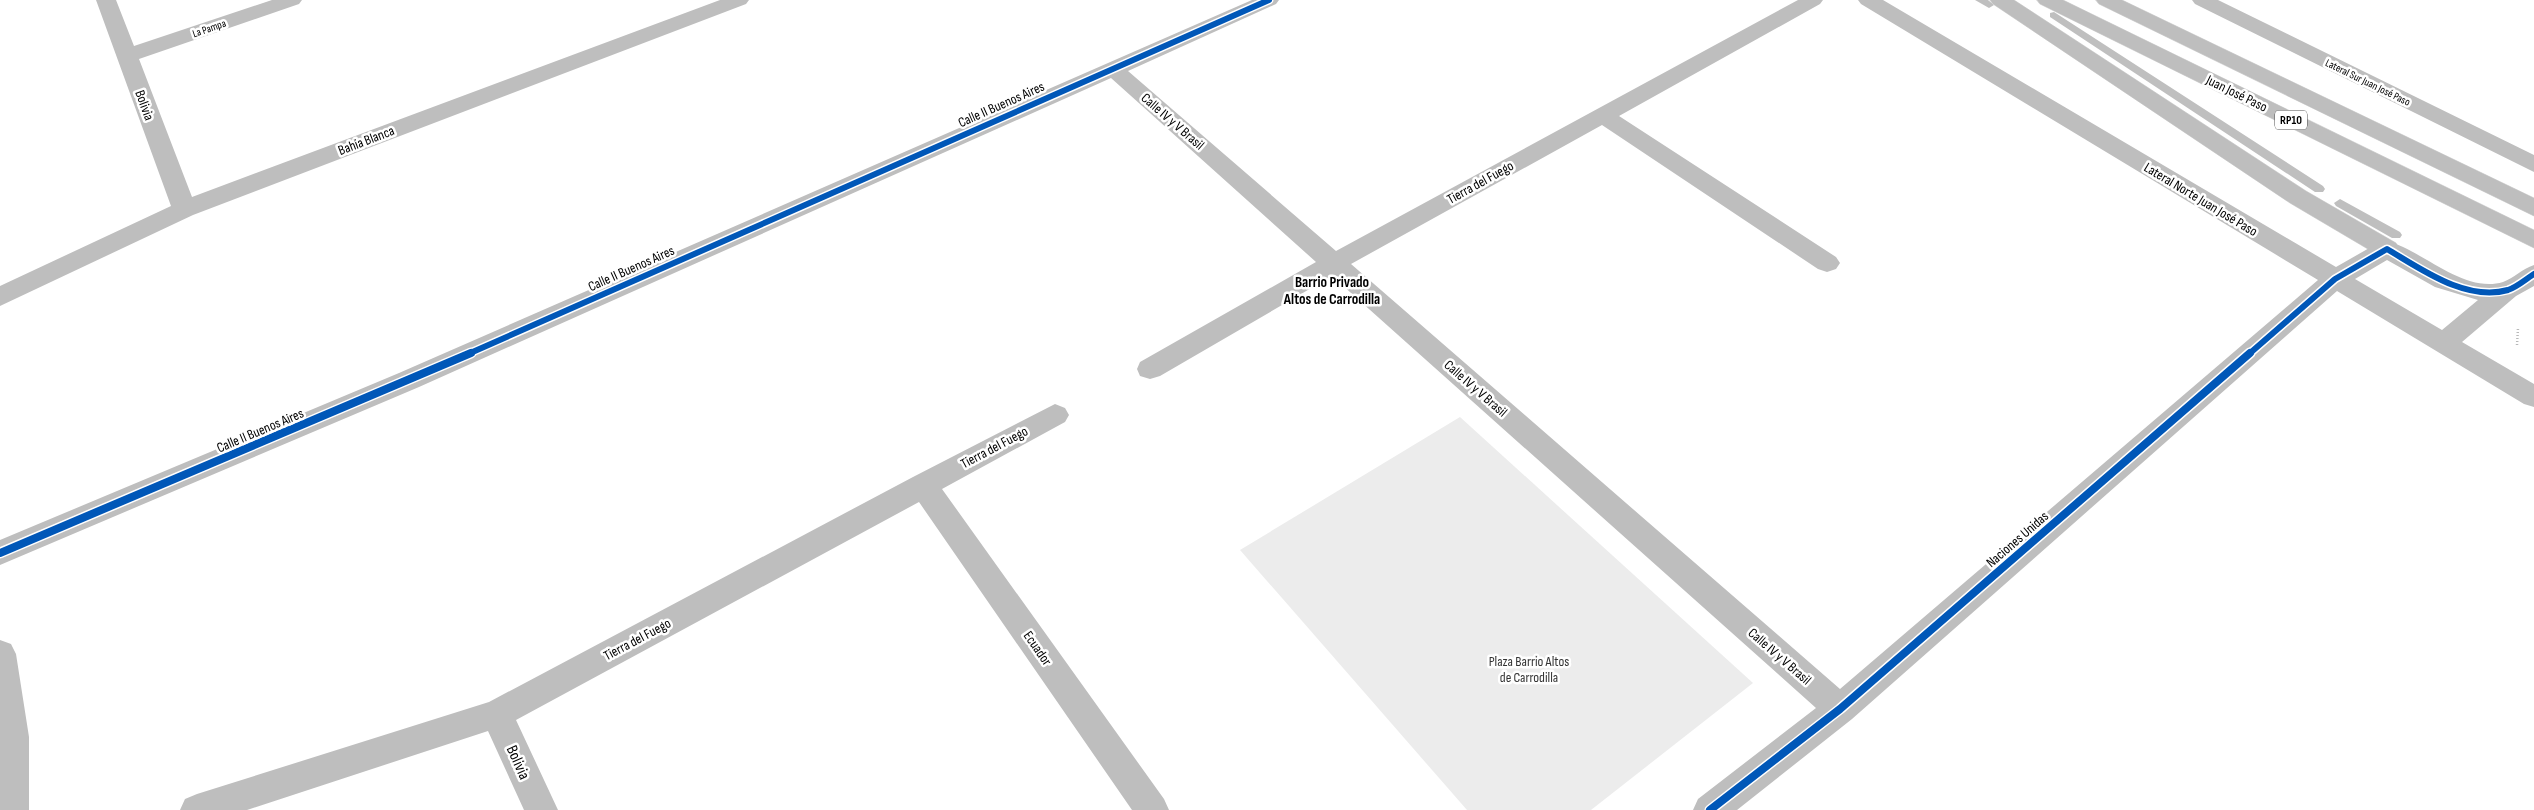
<svg xmlns="http://www.w3.org/2000/svg" width="2534" height="810" viewBox="0 0 2534 810" font-family="'Sofia Sans Condensed',sans-serif">
  <rect width="100%" height="100%" fill="#fff"/>
  <!-- green -->
  <path fill="#ececec" d="M1460,417L1753,683L1591,810H1467L1240,550Z"/>
  <g fill="none" stroke-linecap="round" stroke-linejoin="round">
    <!-- stream -->
    <path fill="#bfbfbf" fill-rule="evenodd" d="M1975,0H1988L1994,5L1989,8Z
      M2054,12L2323,186L2325,189L2323,192H2315L2050,17V13Z
      M2340,199L2400,232L2402,235L2400,238H2392L2336,206L2334,203Z"/>
    <defs>
      <path id="highway" d="M1990,0H2014L2306,191L2396,243L2399,249L2396,255L2387,257L2378,255L2290,203L1993,4Z
        M2037,0H2063L2534,230V248L2040,4Z
        M2096,0H2122L2534,198V216L2099,4Z"/>
    </defs>
    <!-- highway casing -->
    <use href="#highway" stroke="#dbdbdb" stroke-width="1"/>
    <!-- path -->
    <path stroke="#b9b9b9" stroke-width="2.5" stroke-dasharray="1 2" stroke-linecap="butt" d="M2517,345L2518,328"/>
    <!-- minor -->
    <path fill="#bebebe" fill-rule="evenodd" d="M96,0H116L134,46L272,0H302L299,4L139,59L192,197L720,0H749L746,4L193,215L0,306V286L171,206Z
      M1252,0H1279L1276,4L1128,71L1336,251L1798,0H1823L1820,4L1619,116L1836,257L1840,263L1836,269L1827,272L1818,269L1602,125L1351,264L1840,689L2318,280L1861,4L1858,0H1883L2336,267L2378,243L2387,241C2422,250 2464,294 2503,282C2514,278 2522,269 2534,265V286L2516,296L2462,342L2534,384V407L2524,404L2337,291L1852,719L1737,810H1693L1698,799L1816,708L1332,276L1160,376L1150,379L1140,376L1137,369L1140,362L1316,262L1111,78L419,387L0,565V540L399,373ZM2387,260L2435,287L2478,300L2442,330L2355,279Z
      M2192,0H2218L2534,155V172L2195,4Z
      M1055,404L1065,408L1069,415L1065,422L942,489L1164,799L1169,810H1132L919,502L516,720L558,810H524L488,731L247,810H180L185,799L197,794L489,702L913,477Z
      M0,640L11,644L16,654L29,737V810H0Z"/>
    <!-- highway -->
    <use href="#highway" fill="#bebebe" fill-rule="evenodd"/>
    <defs>
      <path id="cycleway-far1" d="M468,354L1269,0
        M2249,354L2335,279L2387,249C2421,269 2466,302 2508,290C2517,287 2526,279 2534,274"/>
      <path id="cycleway" d="M0,553L471,353
        M1710,810L1840,709L2250,353"/>
    </defs>
    <!-- cycleway-far1 casing -->
    <use href="#cycleway-far1" stroke="#fff" stroke-width="9"/>
    <!-- cycleway casing -->
    <use href="#cycleway" stroke="#fff" stroke-width="11"/>
    <!-- cycleway-far1 -->
    <use href="#cycleway-far1" stroke="#0057b8" stroke-width="6"/>
    <!-- cycleway -->
    <use href="#cycleway" stroke="#0057b8" stroke-width="8"/>
  </g>
  <g text-anchor="middle" stroke-width="5" stroke-linejoin="round" paint-order="stroke">
    <!-- far-street labels -->
    <g font-size="11" fill="#000" stroke="#fff">
      <text transform="translate(209 28) rotate(-19)" y="4">La Pampa</text>
      <text transform="translate(2368 82) rotate(26)" y="4">Lateral Sur Juan José Paso</text>
    </g>
    <!-- shield labels -->
    <rect fill="#fff" stroke="#4c4c4c" stroke-width="1" x="2275" y="110.5" width="32" height="19" rx="4"/>
    <g font-size="12" font-weight="bold" fill="#000">
      <text x="2291" y="124">RP10</text>
    </g>
    <!-- street labels -->
    <g font-size="14" fill="#000" stroke="#fff">
      <text transform="translate(2237 93) rotate(26)" y="5">Juan José Paso</text>
      <text transform="translate(1001 104) rotate(-24)" y="5">Calle II Buenos Aires</text>
      <text transform="translate(145 105) rotate(70)" y="5">Bolivia</text>
      <text transform="translate(1173 121) rotate(41)" y="5">Calle IV y V Brasil</text>
      <text transform="translate(366 140) rotate(-21)" y="5">Bahía Blanca</text>
      <text transform="translate(1480 182) rotate(-29)" y="5">Tierra del Fuego</text>
      <text transform="translate(2201 199) rotate(31)" y="5">Lateral Norte Juan José Paso</text>
      <text transform="translate(631 268) rotate(-24)" y="5">Calle II Buenos Aires</text>
      <text transform="translate(1476 388) rotate(41)" y="5">Calle IV y V Brasil</text>
      <text transform="translate(260 430) rotate(-23)" y="5">Calle II Buenos Aires</text>
      <text transform="translate(994 447) rotate(-28)" y="5">Tierra del Fuego</text>
      <text transform="translate(2017 539) rotate(-41)" y="5">Naciones Unidas</text>
      <text transform="translate(637 639) rotate(-28)" y="5">Tierra del Fuego</text>
      <text transform="translate(1038 648) rotate(55)" y="5">Ecuador</text>
      <text transform="translate(1780 656) rotate(41)" y="5">Calle IV y V Brasil</text>
    </g>
    <!-- park labels -->
    <g font-size="14" fill="#333" stroke="#fff">
      <text x="1529" y="666">Plaza Barrio Altos<tspan x="1529" dy="16">de Carrodilla</tspan></text>
    </g>
    <!-- neighbourhood labels -->
    <g font-size="15" font-weight="bold" fill="#000" stroke="#fff">
      <text x="1332" y="287">Barrio Privado<tspan x="1332" dy="17">Altos de Carrodilla</tspan></text>
    </g>
    <!-- near-street labels -->
    <g font-size="16" fill="#000" stroke="#fff">
      <text transform="translate(519 762) rotate(66)" y="6">Bolivia</text>
    </g>
  </g>
</svg>
